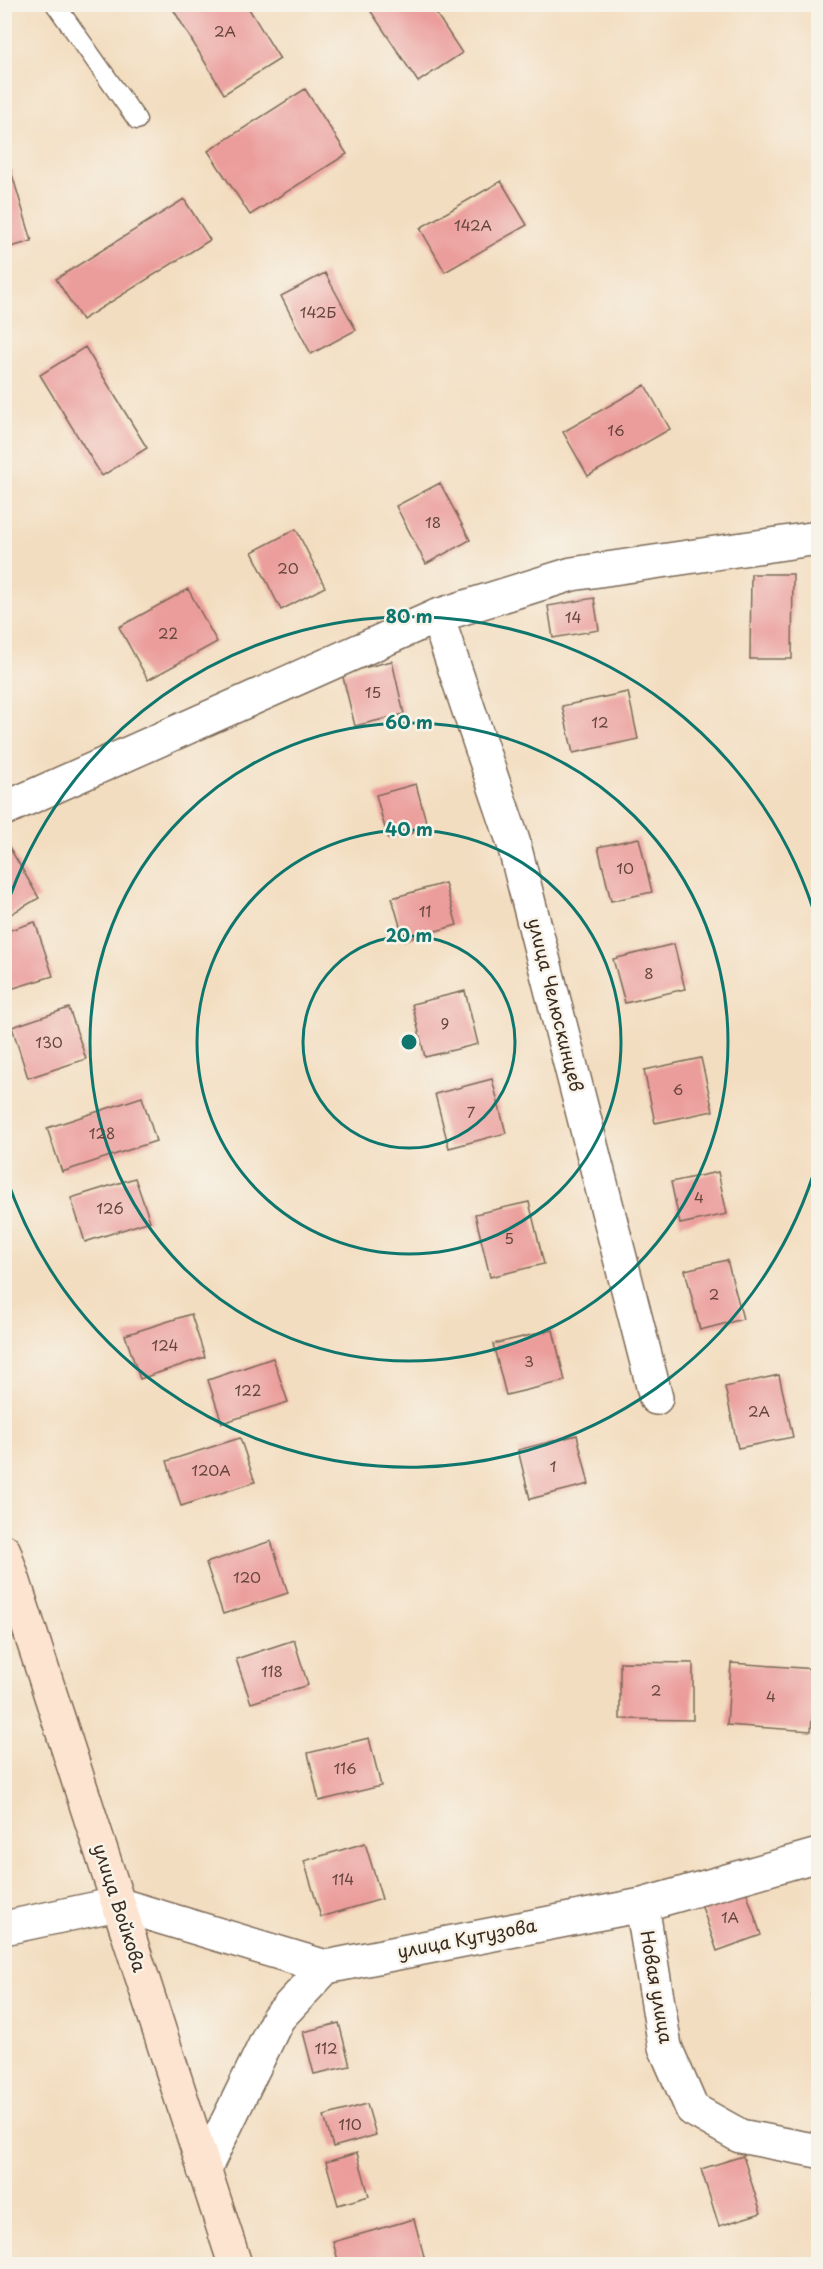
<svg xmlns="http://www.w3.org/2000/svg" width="823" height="2269" viewBox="0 0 823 2269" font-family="'Playpen Sans',sans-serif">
  <rect width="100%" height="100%" fill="#f7f3e8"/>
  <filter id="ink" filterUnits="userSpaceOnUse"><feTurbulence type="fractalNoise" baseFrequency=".0167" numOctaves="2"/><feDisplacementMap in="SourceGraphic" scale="12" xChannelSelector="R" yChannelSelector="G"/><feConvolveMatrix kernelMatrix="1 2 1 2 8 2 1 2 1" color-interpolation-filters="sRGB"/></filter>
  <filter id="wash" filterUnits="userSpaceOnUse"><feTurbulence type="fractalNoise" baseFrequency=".008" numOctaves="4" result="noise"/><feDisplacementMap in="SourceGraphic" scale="24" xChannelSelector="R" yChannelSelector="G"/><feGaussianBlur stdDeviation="1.35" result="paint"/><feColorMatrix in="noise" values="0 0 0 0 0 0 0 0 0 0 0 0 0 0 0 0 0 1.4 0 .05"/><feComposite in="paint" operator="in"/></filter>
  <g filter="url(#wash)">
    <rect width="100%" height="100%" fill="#f3ddc0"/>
    <g id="blocks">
      <!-- building -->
      <path fill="#eb9d9b" d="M170,4H246L280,59L224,94Z
        M366,4H430L462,53L418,82Z
        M305,89L347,154L250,215L208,151Z
        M5,151L32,241L4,249V152Z
        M501,181L527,225L445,272L420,228Z
        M184,199L210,240L82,320L56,279Z
        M325,273L356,330L311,354L281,296Z
        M85,347L147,448L102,476L40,375Z
        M645,385L670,429L588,476L563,432Z
        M440,483L470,540L426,564L396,506Z
        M296,529L325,587L281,610L252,552Z
        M751,574H793L792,659H750Z
        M188,589L217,642L148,680L119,627Z
        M594,598L599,630L553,638L548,606Z
        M392,661L404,714L355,726L342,673Z
        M628,692L638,739L573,753L562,706Z
        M416,784L428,829L388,839L376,795Z
        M639,838L652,892L611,901L598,847Z
        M8,845L39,898L4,918V847Z
        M445,883L457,925L404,940L392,898Z
        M35,922L53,976L4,991V932Z
        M674,944L685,989L625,1003L613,959Z
        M465,991L478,1044L425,1057L412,1004Z
        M69,1008L86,1059L28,1078L12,1027Z
        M701,1058L713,1111L655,1123L644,1070Z
        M492,1079L506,1133L449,1148L435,1094Z
        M142,1097L156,1141L62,1172L47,1128Z
        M718,1172L727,1214L680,1224L671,1182Z
        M135,1178L150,1221L85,1242L71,1198Z
        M529,1202L544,1264L490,1277L475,1214Z
        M727,1260L743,1319L700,1330L685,1270Z
        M191,1314L205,1357L140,1379L125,1335Z
        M553,1330L565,1381L506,1395L493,1344Z
        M273,1358L288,1402L222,1423L208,1380Z
        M779,1375L793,1437L738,1448L725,1387Z
        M577,1435L589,1484L530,1499L518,1450Z
        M240,1438L255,1482L181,1506L167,1461Z
        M271,1541L288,1593L223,1614L206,1563Z
        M294,1640L308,1685L251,1703L236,1659Z
        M620,1662L693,1663V1720L620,1719Z
        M731,1663L816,1669L811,1731L727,1725Z
        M369,1738L381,1786L319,1801L308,1753Z
        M365,1843L382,1899L321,1917L304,1861Z
        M744,1885L761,1935L717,1951L700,1901Z
        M818,1993V2031H817L811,1994Z
        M339,2023L350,2066L314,2074L303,2032Z
        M367,2104L376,2135L333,2147L324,2116Z
        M357,2153L369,2196L338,2205L326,2162Z
        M743,2156L761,2213L719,2226L701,2169Z
        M414,2219L426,2264H339L333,2242Z"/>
    </g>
  </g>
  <g filter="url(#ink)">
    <use href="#blocks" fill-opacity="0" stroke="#7b6957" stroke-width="1.5"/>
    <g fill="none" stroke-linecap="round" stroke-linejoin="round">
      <defs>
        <path id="service" d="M55,4L137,120"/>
        <path id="minor" d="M437,616L513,841L656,1398
          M4,809L437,616L572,574L818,538
          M642,1905L665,2047L692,2109L740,2136L818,2151
          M4,1928L117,1904L326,1967L642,1905L818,1855
          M204,2170L278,2018L326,1967"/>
        <path id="secondary" d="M4,1551L235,2264"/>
      </defs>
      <!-- service casing -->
      <use href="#service" stroke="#7b6957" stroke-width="21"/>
      <!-- minor casing -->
      <use href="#minor" stroke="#7b6957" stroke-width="36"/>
      <!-- secondary casing -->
      <use href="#secondary" stroke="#7b6957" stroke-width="36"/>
      <!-- service -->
      <use href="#service" stroke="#fff" stroke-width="18"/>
      <!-- minor -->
      <use href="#minor" stroke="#fff" stroke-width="33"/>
      <!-- secondary -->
      <use href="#secondary" stroke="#fde4d1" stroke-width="33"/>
    </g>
  </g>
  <!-- distance rings -->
  <g fill="none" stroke="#0f766e" stroke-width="3">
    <circle cx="409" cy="1042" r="106"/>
    <circle cx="409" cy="1042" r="212"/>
    <circle cx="409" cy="1042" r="319"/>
    <path d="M818 1159A425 425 0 0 1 5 1173M5 911A425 425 0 0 1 818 925"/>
  </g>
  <g text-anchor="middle" stroke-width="5" stroke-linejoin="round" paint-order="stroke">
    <!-- number labels -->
    <g font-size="15" fill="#67473d">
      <text x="225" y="37">2А</text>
      <text x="473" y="231">142А</text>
      <text x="318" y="318">142Б</text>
      <text x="616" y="436">16</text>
      <text x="433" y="528">18</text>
      <text x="288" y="574">20</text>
      <text x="573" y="623">14</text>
      <text x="168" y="639">22</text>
      <text x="373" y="698">15</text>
      <text x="600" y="728">12</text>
      <text x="625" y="874">10</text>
      <text x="425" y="917">11</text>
      <text x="649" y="979">8</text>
      <text x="445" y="1029">9</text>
      <text x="49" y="1048">130</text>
      <text x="678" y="1095">6</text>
      <text x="471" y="1118">7</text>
      <text x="102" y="1139">128</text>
      <text x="699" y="1203">4</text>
      <text x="110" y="1214">126</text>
      <text x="509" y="1244">5</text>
      <text x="714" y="1300">2</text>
      <text x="165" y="1351">124</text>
      <text x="529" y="1367">3</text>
      <text x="248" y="1396">122</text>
      <text x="759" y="1417">2А</text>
      <text x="553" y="1472">1</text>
      <text x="211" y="1476">120А</text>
      <text x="247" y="1583">120</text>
      <text x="272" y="1677">118</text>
      <text x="656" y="1696">2</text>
      <text x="771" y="1702">4</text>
      <text x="345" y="1774">116</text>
      <text x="343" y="1885">114</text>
      <text x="730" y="1923">1А</text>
      <text x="326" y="2054">112</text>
      <text x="350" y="2130">110</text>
    </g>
    <!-- street labels -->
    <g font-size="18" fill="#3b2a1e" stroke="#f7f3e8">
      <text transform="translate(555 1005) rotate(76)" y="6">улица Челюскинцев</text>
      <text transform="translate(119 1908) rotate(72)" y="6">улица Войкова</text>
      <text transform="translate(467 1939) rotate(-11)" y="6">улица Кутузова</text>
      <text transform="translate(656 1987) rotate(80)" y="6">Новая улица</text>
    </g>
  </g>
  <circle cx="409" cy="1042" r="9" fill="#0f766e" stroke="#f7f3e8" stroke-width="3"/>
  <g font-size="18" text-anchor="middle" font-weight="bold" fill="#0f766e" stroke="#f7f3e8" stroke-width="5" stroke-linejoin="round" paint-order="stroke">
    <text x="409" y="623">80 m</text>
    <text x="409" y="729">60 m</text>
    <text x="409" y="836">40 m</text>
    <text x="409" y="942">20 m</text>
  </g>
  <!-- margin -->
  <rect width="823" height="2269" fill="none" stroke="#f7f3e8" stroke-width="24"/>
</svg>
